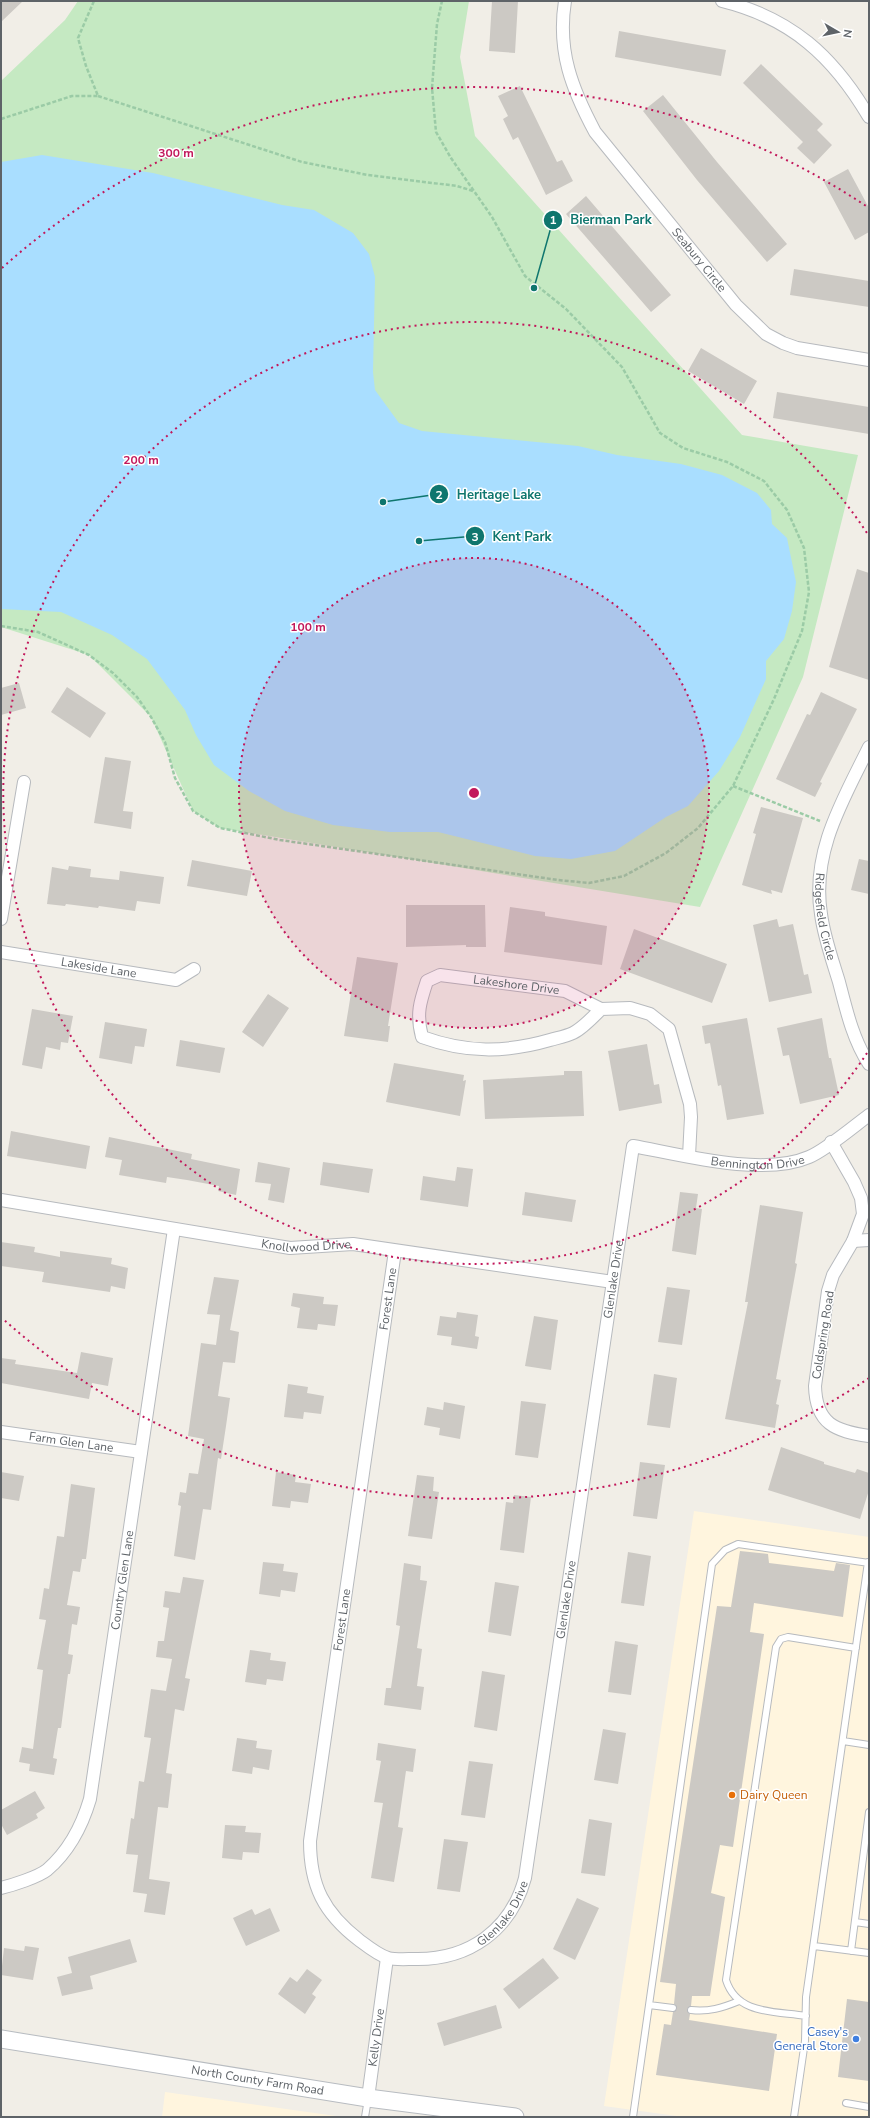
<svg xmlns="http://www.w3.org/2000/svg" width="870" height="2118" viewBox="0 0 870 2118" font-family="'Nunito Sans',sans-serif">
  <rect width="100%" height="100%" fill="#f1eee7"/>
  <!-- commercial -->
  <path fill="#fff5de" d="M694,1511L869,1537V2117H684L604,2106Z
    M165,2092L329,2115L344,2117H162Z"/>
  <!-- green -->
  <path fill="#c5e9c2" d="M78,1H469L460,57L475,136L742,435L858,455L803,677L700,907L220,828L193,811L151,717L89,655L1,627V81L65,20Z"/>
  <!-- water -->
  <path fill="#a9deff" d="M42,155L153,173L282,205L314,210L353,233L369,254L375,277L373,372L375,390L399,423L422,431L578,446L617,455L681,464L722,475L757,493L771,510L772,524L787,538L796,582L792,611L784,639L766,661V679L740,737L719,771L688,806L666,817L615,851L571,859L535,856L438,832H390L333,825L285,811L249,791L214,765L196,735L185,710L147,659L112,635L61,612L1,609V162Z"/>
  <!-- building -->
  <path fill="#ccc9c4" d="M1,1H23L1,22Z
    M492,1H518L515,53L489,51Z
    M619,31L726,50L721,76L615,57Z
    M761,64L823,124L817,130L832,145L814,164L797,148L803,142L743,83Z
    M520,86L557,162L562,160L573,181L546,195L518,137L513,140L503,119L508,116L498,96Z
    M663,95L717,162L787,244L767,262L697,180L643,111Z
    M848,169L869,208V232L855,240L824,182Z
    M586,196L671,295L651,312L566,214Z
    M794,269L869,281V307L790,295Z
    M701,348L757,381L744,404L688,371Z
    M777,392L869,407V434L773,418Z
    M857,569L869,573V680L829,667Z
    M19,683L26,708L1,715V688Z
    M67,687L106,713L90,738L51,712Z
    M821,692L857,709L820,782L822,783L815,797L776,779L807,714L810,715Z
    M105,757L131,761L123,811L133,812L131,829L94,823Z
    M761,807L803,818L782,893L771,890L772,894L742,885L756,834L753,833Z
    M859,859L869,861V894L851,890Z
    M192,860L252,871L247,896L187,886Z
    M69,866L91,869L90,877L119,880L120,871L164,877L160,904L137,901L135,911L99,906L98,908L66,904L65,906L47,904L52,867L68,870Z
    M406,905H485L486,947H466V945L406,947Z
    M510,907L545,912V916L607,926L602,965L504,952Z
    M777,919L779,927L793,924L804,975L808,974L812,993L769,1002L753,925Z
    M634,929L727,964L712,1003L620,969Z
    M357,957L398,963L388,1026H390L388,1042L344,1036Z
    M268,994L289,1008L263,1047L242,1032Z
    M32,1009L73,1016L68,1043L61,1042L60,1050L46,1047L42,1069L22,1065Z
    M747,1018L764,1114L727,1120L721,1085L718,1086L710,1043L705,1044L702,1026Z
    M822,1018L829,1058H831L839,1095L800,1104L789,1055L783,1056L777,1028Z
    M105,1022L147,1029L144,1047L135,1046L132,1064L99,1058Z
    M180,1040L225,1048L220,1073L176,1066Z
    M647,1044L654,1085L659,1084L662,1103L619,1111L608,1051Z
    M394,1063L464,1075L463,1081L466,1080L460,1116L386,1102Z
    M564,1071H582L584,1116L485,1119L483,1080L564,1075Z
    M11,1131L90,1146L86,1169L7,1156Z
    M109,1137L192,1154L191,1159L240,1169L236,1195L218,1191L219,1186L187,1180L167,1177L166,1183L119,1175L122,1160L105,1157Z
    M258,1162L290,1168L284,1203L268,1200L271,1184L255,1182Z
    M323,1162L373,1169L369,1193L320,1185Z
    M457,1167L473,1169L468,1207L420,1200L423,1176L455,1181Z
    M525,1192L576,1200L572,1222L522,1215Z
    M680,1192L698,1194L696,1208L702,1209L696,1255L672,1251Z
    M760,1205L803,1212L795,1263L797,1264L776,1379L781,1380L776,1404L779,1405L775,1428L725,1419L748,1302H745Z
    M1,1242L35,1247L34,1252L60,1257V1251L112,1258L111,1264L128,1268L125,1289L111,1286L110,1292L42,1282L44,1272L1,1266Z
    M214,1277L239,1280L230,1330L239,1332L235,1363L223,1362L218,1396L230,1398L226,1426L221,1459L218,1458L211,1510L203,1509L195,1560L174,1556L181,1506L178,1505L180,1492L186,1493L189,1473L198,1474L204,1439L188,1436L201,1343L216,1345L220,1315L207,1314Z
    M667,1287L690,1290L682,1345L658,1342Z
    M293,1293L324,1297L323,1304L338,1305L335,1326L318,1324L317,1330L297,1328L300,1308L291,1306Z
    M457,1312L478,1315L475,1336L479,1337L477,1349L451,1345L452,1337L437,1335L440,1316L456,1318Z
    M534,1316L558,1320L551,1370L525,1366Z
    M81,1352L113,1358L108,1386L92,1383L89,1399L1,1383V1358L16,1360L15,1364L77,1373Z
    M654,1374L677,1378L670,1428L647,1425Z
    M288,1384L308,1387L307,1393L324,1396L321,1414L304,1412L303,1419L284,1417Z
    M521,1401L546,1404L538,1458L515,1455Z
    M444,1402L465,1406L460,1439L439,1435L440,1428L424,1425L427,1407L443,1410Z
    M781,1447L824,1462V1464L855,1473L857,1469L869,1473V1490L860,1519L768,1490Z
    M640,1462L665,1465L657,1519L633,1516Z
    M1,1472L24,1476L19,1501L1,1498Z
    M276,1472L296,1475L295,1482L311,1484L308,1503L291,1501L290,1508L272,1506Z
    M417,1475L434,1477L433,1491L439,1492L432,1539L408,1536Z
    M71,1484L95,1488L86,1559H82L80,1572L73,1571L67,1605L80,1607L77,1625L72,1624L68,1654L73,1655L70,1674H68L61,1728H58L53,1758L57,1759L54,1775L29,1771L30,1764L19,1762L22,1747L33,1749L43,1670L37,1669L46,1620L39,1619L44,1588L49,1589L57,1536L64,1537Z
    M514,1495L531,1497L524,1553L500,1550L506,1502L513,1503Z
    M740,1551L768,1554L769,1563L834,1571L836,1563L850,1565L843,1617L754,1603L750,1632L764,1634L733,1847L720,1845L711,1893L725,1897L710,1996H692L691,2006L687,2009L690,2014L689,2020L777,2034L769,2091L656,2075L664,2024L671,2025L673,2012L677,2009L674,2004L676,1984L660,1982L717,1606L731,1607Z
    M628,1552L651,1556L644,1606L621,1603Z
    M263,1562L284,1564L283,1571L298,1573L295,1592L281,1590L280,1597L259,1594Z
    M404,1563L421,1566L420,1580L427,1581L417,1648L422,1649L417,1686L424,1687L421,1710L384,1705L386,1688H391L400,1626L396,1625Z
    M183,1577L204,1580L185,1678L190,1679L184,1711L175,1709L166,1773L172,1774L168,1808L158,1807L149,1879L170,1882L165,1915L144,1912L147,1894L133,1892L138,1855L126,1854L131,1818L134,1819L139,1781L144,1782L146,1770L151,1738L144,1737L151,1689L166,1691L172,1659L156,1657L158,1641H164L169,1608L163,1607L165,1591L180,1593Z
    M495,1582L519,1586L511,1636L488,1632Z
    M615,1641L638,1645L631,1695L608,1692Z
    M250,1650L271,1653L270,1660L286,1662L283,1681L267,1679L266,1685L245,1682Z
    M482,1671L505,1675L497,1731L474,1727Z
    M603,1729L626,1733L618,1784L594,1780Z
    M237,1738L257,1741L256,1748L272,1750L269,1770L253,1767L252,1774L232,1771Z
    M378,1743L416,1749L413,1772L406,1771L398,1827L403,1828L394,1882L371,1878L383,1803L374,1802L381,1761L376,1760Z
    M469,1761L493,1764L485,1818L461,1815Z
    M35,1791L45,1808L36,1814L38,1818L7,1835L1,1824V1810Z
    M589,1819L612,1823L605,1876L581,1873Z
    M225,1825L246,1826L245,1832L261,1833L259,1853L243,1852L242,1860L222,1858Z
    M444,1839L468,1842L460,1892L437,1889Z
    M577,1898L599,1908L575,1960L553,1949Z
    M270,1908L280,1931L246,1946L233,1918L252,1909L255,1915Z
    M130,1939L137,1962L90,1976L93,1989L62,1996L57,1977L72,1973L68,1957Z
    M25,1946L39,1948L33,1980L1,1975L4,1948L24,1951Z
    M543,1958L559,1978L519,2009L503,1989Z
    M307,1969L322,1980L312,1994L316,1997L305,2014L278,1994L290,1977L297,1982Z
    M847,1999L869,2002V2081L838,2077Z
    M496,2005L502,2028L444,2046L437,2023Z"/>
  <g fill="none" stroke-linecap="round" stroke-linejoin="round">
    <defs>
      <path id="service" d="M843,1741L869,1745
        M855,1922L869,1924
        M814,1946L869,1953
        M851,1951L869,1812
        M649,2005L673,2008
        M691,2010C709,2012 722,2008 739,2001
        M806,2016C775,2011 737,2015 726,1980L776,1647L781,1639L788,1637L856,1648
        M846,2103L869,2107
        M365,2117L368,2099
        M633,2117L712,1564L725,1550L738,1544L869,1563
        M794,2117L805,2041L806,1997L868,1562"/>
      <g id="minor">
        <path id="s1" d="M565,1C557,51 572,89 595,132L736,305L766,334L783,343L797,348L869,360"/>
        <path d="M722,1C791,18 833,56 869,117"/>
        <path id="s2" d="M869,747C843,800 811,852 821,914C824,937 832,959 839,982C846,1009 853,1040 869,1064"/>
        <path d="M1,919L24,782"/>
        <path id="s3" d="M1,952L176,980L194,969"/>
        <path id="s4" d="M601,1009C593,1017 583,1028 573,1033C567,1036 557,1038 550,1040C505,1053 466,1053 422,1037C416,1014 420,1002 427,981L440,975L565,991L601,1009L630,1008L650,1014L669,1029L690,1104L691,1117L689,1156"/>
        <path d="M831,1142L854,1182L861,1198L863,1214L853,1241L833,1275L828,1291L815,1386C816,1424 835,1431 869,1436"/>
        <path id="s5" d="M1,1200L290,1248L353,1244L613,1282"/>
        <path d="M853,1241L869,1240"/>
        <path id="s6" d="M395,1251L310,1841C310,1886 324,1913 359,1940C367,1946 378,1955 388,1958C396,1960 407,1959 415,1959C469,1960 511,1930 525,1878L633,1146C682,1155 763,1177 809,1157C826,1150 853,1127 869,1115"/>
        <path id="s7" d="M1,1432L141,1452"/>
        <path id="s8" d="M1,1888C13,1885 38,1877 47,1870C68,1852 82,1826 90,1799L174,1229"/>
        <path id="s9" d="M368,2098L387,1958"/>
      </g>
      <g id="secondary">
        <path id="s10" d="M1,2039L368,2098L515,2117"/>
      </g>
    </defs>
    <!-- service casing -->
    <use href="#service" stroke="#b7babe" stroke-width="8"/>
    <!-- minor casing -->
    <use href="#minor" stroke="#b7babe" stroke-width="14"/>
    <!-- secondary casing -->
    <use href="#secondary" stroke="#b8bcc1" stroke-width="19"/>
    <!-- path -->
    <path stroke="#9bcba6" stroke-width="2.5" stroke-dasharray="4 2" stroke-linecap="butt" d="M98,96L302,162L368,175L457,186L473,191
      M1,119L72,96H98L86,66L78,38L94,1
      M1,626L38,632L89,655L113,673L137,697L151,717L165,742L175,778L193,811L220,828L280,840L558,880L589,883L624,876L666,853L698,828L733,786L774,699L802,631L809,592L804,548L787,510L764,481L727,462L683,448L660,433L622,367L566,309L525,276L492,217L451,158L436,132L432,88L437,24L442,1
      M733,786L820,821"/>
    <!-- service -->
    <use href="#service" stroke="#fff" stroke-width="6"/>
    <!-- minor -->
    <use href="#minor" stroke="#fff" stroke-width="12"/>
    <!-- secondary -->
    <use href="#secondary" stroke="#fff" stroke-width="17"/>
  </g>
  <!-- distance rings -->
  <circle cx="474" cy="793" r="235" fill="#c2185b" fill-opacity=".12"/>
  <g fill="none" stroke="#c2185b" stroke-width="2" stroke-dasharray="2 4">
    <circle cx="474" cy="793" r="235"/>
    <path d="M867 1053A471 471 0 1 1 867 533"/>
    <path d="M869 1378A706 706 0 0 1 2 1318M2 268A706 706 0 0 1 869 208"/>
  </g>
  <!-- markers -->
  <circle fill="#e8710a" stroke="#fff" stroke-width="1.5" cx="732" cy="1795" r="4"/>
  <circle fill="#3f7fe0" stroke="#fff" stroke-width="1.5" cx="856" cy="2039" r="4"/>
  <g text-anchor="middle" stroke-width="3" stroke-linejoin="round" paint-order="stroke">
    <!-- street labels -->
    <g font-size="12" fill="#5e6368" stroke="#fff">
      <text dy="4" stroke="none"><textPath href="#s1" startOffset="302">Seabury Circle</textPath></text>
      <text dy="4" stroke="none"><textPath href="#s2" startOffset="180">Ridgefield Circle</textPath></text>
      <text dy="4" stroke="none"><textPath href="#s3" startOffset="99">Lakeside Lane</textPath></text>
      <text dy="4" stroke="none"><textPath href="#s4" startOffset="340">Lakeshore Drive</textPath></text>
      <text dy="4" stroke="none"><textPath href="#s6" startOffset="1787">Bennington Drive</textPath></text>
      <text dy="4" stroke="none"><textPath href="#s5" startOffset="309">Knollwood Drive</textPath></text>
      <text dy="4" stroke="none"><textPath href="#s6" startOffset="1526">Glenlake Drive</textPath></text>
      <text transform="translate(388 1299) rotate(-82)" y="4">Forest Lane</text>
      <text transform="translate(823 1335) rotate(-81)" y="4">Coldspring Road</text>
      <text dy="4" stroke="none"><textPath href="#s7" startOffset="71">Farm Glen Lane</textPath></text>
      <text dy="4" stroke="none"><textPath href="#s8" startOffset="355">Country Glen Lane</textPath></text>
      <text dy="4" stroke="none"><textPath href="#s6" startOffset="1202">Glenlake Drive</textPath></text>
      <text transform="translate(342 1620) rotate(-82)" y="4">Forest Lane</text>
      <text dy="4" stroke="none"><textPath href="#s6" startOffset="878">Glenlake Drive</textPath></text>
      <text dy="4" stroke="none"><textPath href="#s9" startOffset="61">Kelly Drive</textPath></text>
      <text dy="4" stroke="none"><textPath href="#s10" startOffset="260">North County Farm Road</textPath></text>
    </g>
    <!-- food labels -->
    <g font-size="12" fill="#c56008" stroke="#fff" text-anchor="start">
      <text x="740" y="1799">Dairy Queen</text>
    </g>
    <!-- shop labels -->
    <g font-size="12" fill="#366cbe" stroke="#fff" text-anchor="end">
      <text x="848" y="2036">Casey's<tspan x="848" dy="14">General Store</tspan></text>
    </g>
  </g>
  <circle cx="474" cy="793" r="6" fill="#c2185b" stroke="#fff" stroke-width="2"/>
  <g font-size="12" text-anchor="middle" font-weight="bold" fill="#c2185b" stroke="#fff" stroke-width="3" stroke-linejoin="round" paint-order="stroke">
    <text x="176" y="157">300 m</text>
    <text x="141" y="464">200 m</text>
    <text x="308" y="631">100 m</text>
  </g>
  <!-- callouts -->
  <path fill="none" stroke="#0f766e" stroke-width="1.5" d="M534 288L553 220M383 502L439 494M419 541L475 536"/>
  <g fill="#0f766e" stroke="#fff" stroke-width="1.5">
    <circle cx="534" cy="288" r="4"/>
    <circle cx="383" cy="502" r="4"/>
    <circle cx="419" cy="541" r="4"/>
    <circle cx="553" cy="220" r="10"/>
    <circle cx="439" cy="494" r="10"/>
    <circle cx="475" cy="536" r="10"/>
  </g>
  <g font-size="12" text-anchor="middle" font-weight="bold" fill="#fff">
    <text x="553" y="224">1</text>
    <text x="439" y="499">2</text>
    <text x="475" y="541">3</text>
  </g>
  <g font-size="13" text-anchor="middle" font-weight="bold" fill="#0f766e" stroke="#fff" stroke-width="3" stroke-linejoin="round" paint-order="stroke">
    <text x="611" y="224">Bierman Park</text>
    <text x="499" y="499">Heritage Lake</text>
    <text x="522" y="541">Kent Park</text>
  </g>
  <!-- border -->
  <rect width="870" height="2118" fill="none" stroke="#5e6368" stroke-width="4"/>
  <!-- north arrow -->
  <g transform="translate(838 32) rotate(99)" stroke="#ffffff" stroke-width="3" paint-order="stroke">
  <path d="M0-3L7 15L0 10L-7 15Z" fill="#5e6368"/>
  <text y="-6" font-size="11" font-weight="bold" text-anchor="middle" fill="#5e6368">N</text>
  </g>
</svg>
